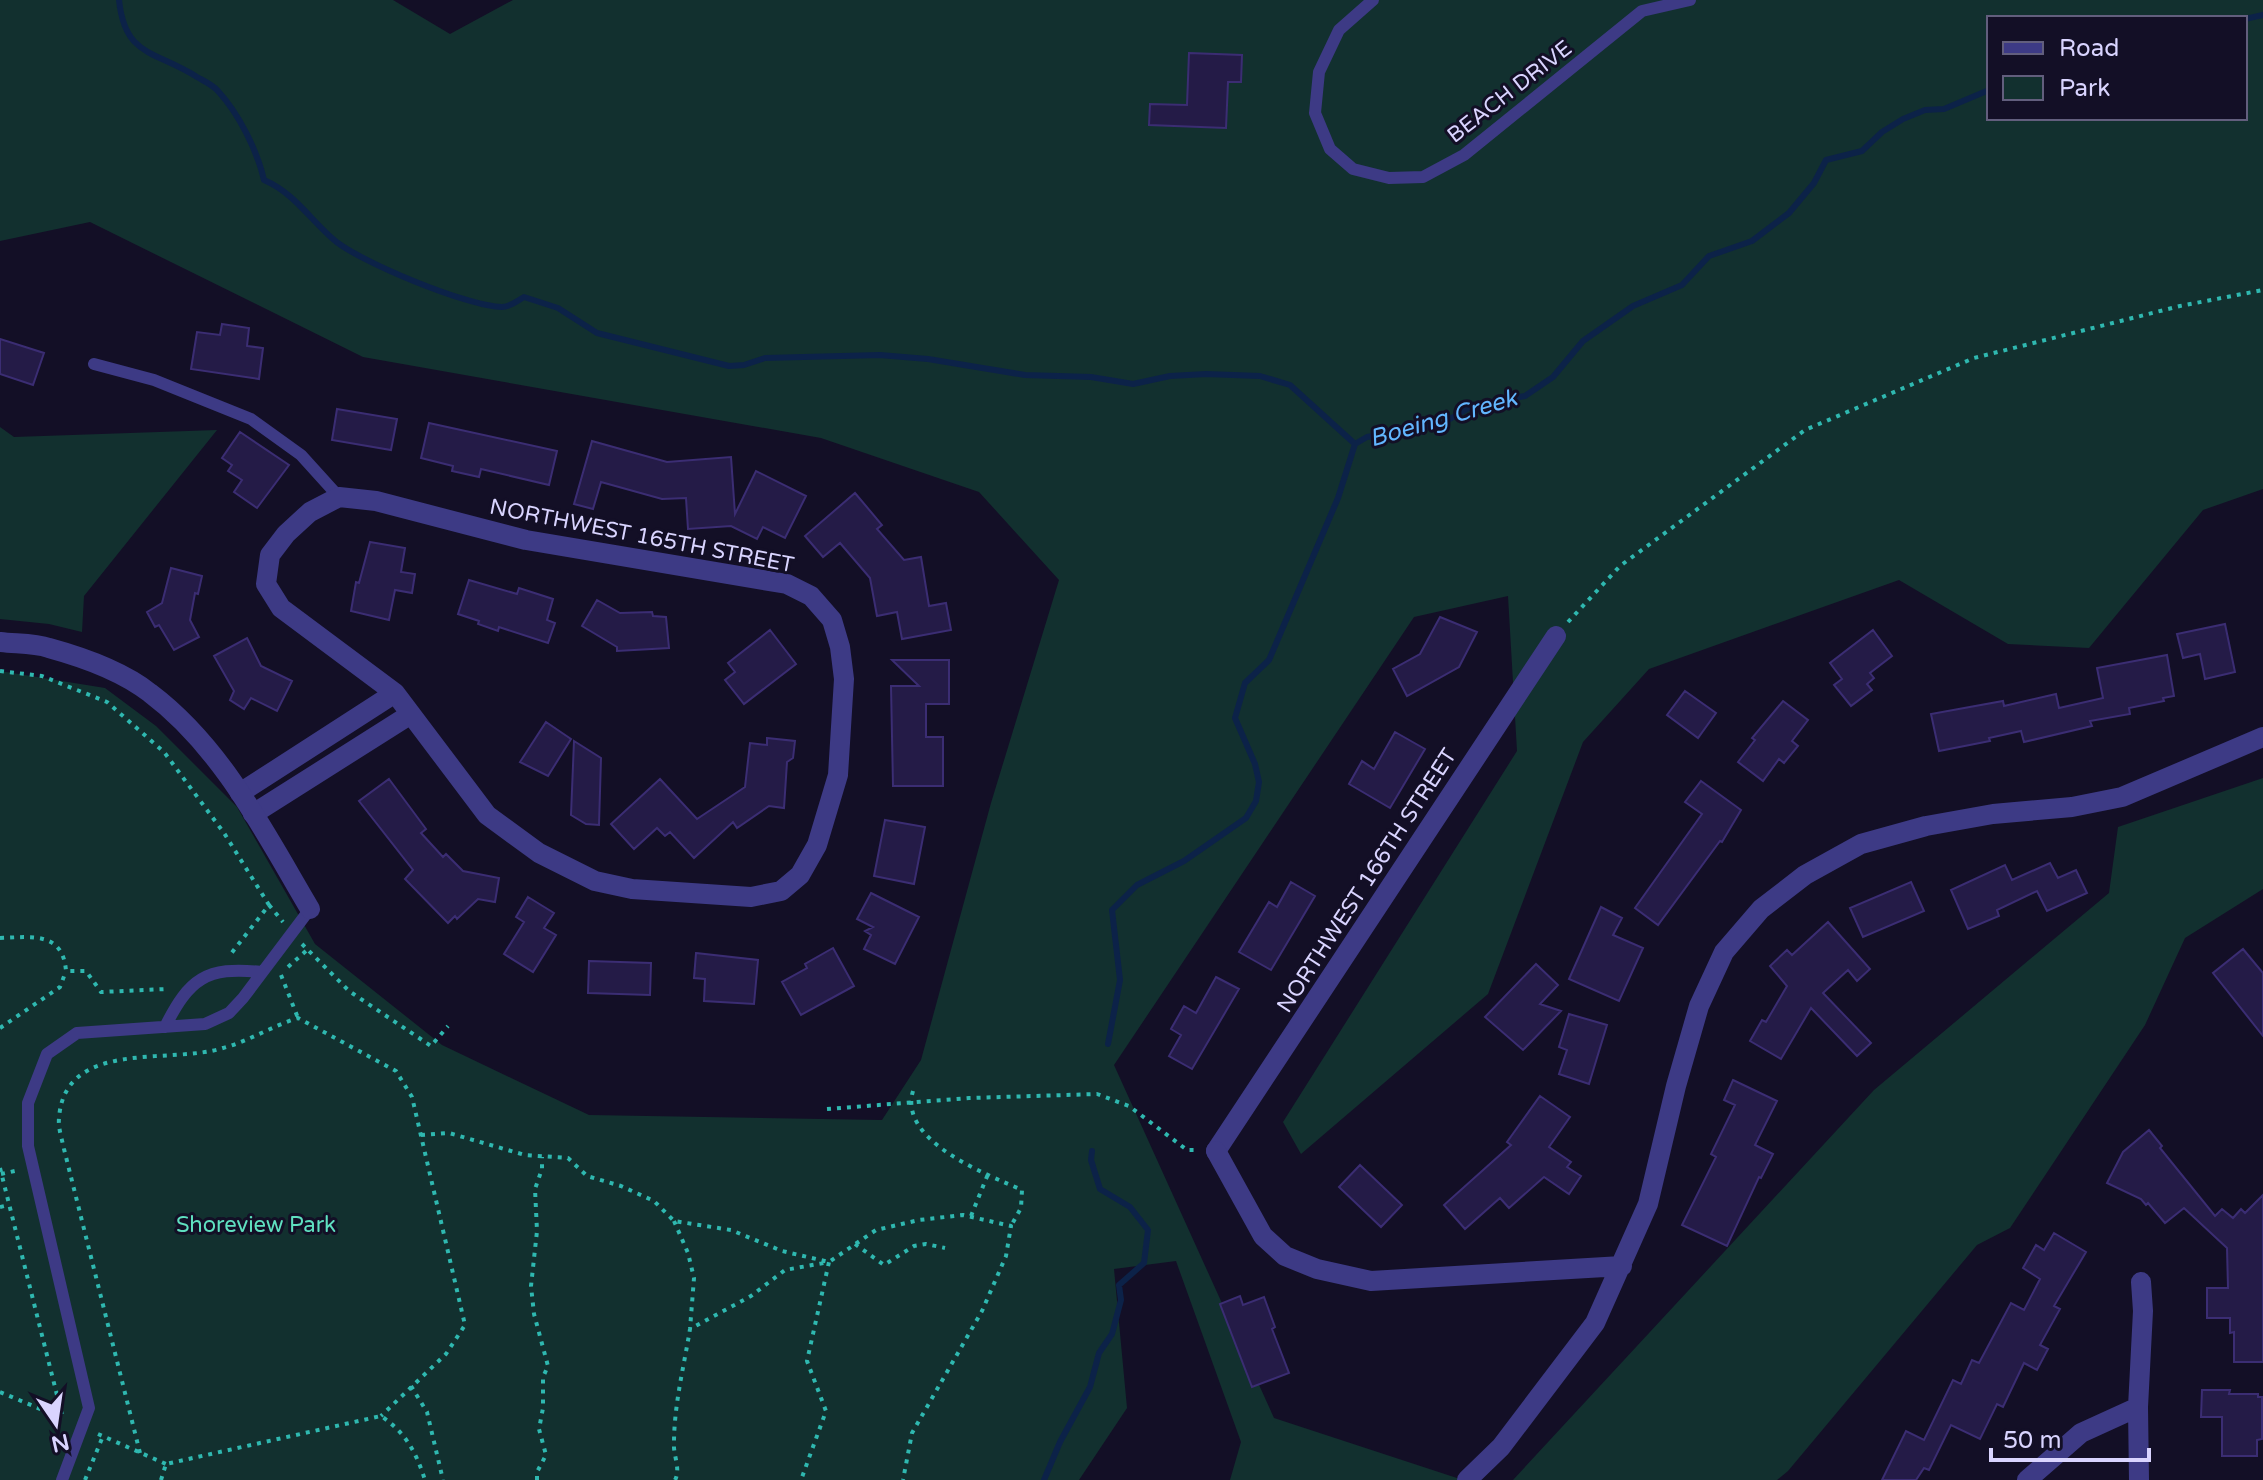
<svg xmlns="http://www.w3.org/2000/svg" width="2263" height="1480" viewBox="0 0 2263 1480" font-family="'Varela Round',sans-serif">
  <rect width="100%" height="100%" fill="#130f26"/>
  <!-- green -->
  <path fill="#12302f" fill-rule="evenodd" d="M0,0H393L450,34L513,0H2263V489L2203,510L2089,648L2008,644L1899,580L1649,669L1583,742L1488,994L1301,1154L1283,1122L1517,751L1508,596L1414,617L1114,1065L1274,1418L1463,1480H1230L1241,1442L1176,1261L1114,1269L1127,1408L1079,1480H0V671L105,688L156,726L237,807L315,944L442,1045L589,1115L882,1120L921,1060L991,803L1059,580L979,492L821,438L363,357L90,222L0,241ZM1989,18H2245V118H1989Z
    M0,427L14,437L217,430L84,596L82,632L49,624L0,619Z
    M2263,778V889L2185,938L2145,1025L2010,1228L1977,1245L1788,1471L1777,1480H1513L1874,1090L2109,893L2118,827Z"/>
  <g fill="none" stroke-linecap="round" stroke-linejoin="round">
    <!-- stream -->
    <path stroke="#0c2248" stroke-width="6" d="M119,0C125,57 154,50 197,77C204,81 213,85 218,91C239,114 257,150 264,180C294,193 309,218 333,239C357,261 469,307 502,307C510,307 517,301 524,297L558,308L597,333L729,366L744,365L765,358L880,355L928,359L1025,375L1091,377L1133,384L1170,376L1206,374L1260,376L1290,385L1355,444
      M2245,19L2263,15
      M1108,1044L1120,980L1112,910L1137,885L1184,861L1246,818L1256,801L1259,782L1255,764L1235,718L1245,683L1269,660L1338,498L1355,444L1367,437L1443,423L1474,405L1525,396L1553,377L1583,341L1633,306L1682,285L1709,256L1752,241L1789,213L1814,183L1826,160L1862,151L1882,132L1903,119L1925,110L1944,109L1989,90
      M1044,1480L1060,1442L1090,1387L1099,1353L1112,1334L1121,1300L1119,1285L1144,1263L1148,1230L1130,1207L1100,1189L1091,1160L1092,1151"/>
  </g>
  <!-- building -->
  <path fill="#241b47" stroke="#3b2d73" stroke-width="2" d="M1189,53L1242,55L1241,82H1228L1226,128L1149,125L1150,104L1187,105Z
    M222,324L249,328L247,346L263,348L259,379L191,369L197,332L220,335Z
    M0,339L44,353L33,385L0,374Z
    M337,409L397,419L391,450L332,440Z
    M429,423L557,451L549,485L481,469L479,477L452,471L453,466L421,458Z
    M240,432L289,465L257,508L234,492L242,480L228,471L232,465L222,458Z
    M592,441L667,462L731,457L735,514L756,471L806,496L785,538L763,527L757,539L731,526L688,529L686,498L662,499L601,482L593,509L574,504Z
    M855,493L882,525L877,529L904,560L921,557L929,606L946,603L951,630L902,639L897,612L877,616L870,578L840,543L823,557L805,536Z
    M370,542L405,548L401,572L415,574L412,593L395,590L389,620L351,611L356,582L359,583Z
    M171,568L202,576L198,594L195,593L190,620L199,637L174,650L159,625L155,627L147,612L162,603Z
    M469,580L517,594L519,588L553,599L547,620L555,623L548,643L499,627L498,631L478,624L479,621L458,614Z
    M597,600L620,613L652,612L653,616L666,617L669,648L617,651V647L582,626Z
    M1440,617L1477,632L1459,667L1407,696L1393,669L1420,654Z
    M2225,624L2235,672L2205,679L2200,654L2183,658L2177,634Z
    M770,630L796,664L744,704L725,680L735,672L728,663Z
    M1873,630L1892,656L1870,673L1874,678L1867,684L1872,690L1851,706L1834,685L1842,679L1830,663Z
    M247,638L261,666L292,681L277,711L251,698L244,709L230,700L234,691L214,656Z
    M2167,655L2174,696L2163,698L2164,701L2129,708L2130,714L2090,721L2092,726L2024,742L2021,731L1989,738L1990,741L1939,751L1931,714L2003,701L2004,706L2056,694L2059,708L2103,698L2097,668Z
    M892,660H949V704H926V737H943V786H893L891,686H919Z
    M1685,691L1716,713L1698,738L1667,715Z
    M1783,701L1808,720L1792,741L1798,746L1784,763L1779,759L1763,781L1738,762L1755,740L1752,738Z
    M546,722L571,739L548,776L520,762Z
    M1395,732L1425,749L1390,808L1349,784L1362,761L1374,769Z
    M767,738L795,741L793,758L787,762L784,808L769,806L737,828L733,822L694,858L670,832L665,836L657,828L634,849L611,824L660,779L697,819L745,787L750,743L767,745Z
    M574,741L601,758L599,825L586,824L571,815Z
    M389,779L426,829L421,833L443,857L446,854L463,871L499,878L495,902L478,899L457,919L455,916L448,923L405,879L413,870L359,801Z
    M1701,781L1741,810L1722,842L1720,841L1658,925L1635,908L1702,814L1685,802Z
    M885,820L925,827L914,884L874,876Z
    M2050,863L2058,878L2076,870L2087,893L2047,911L2037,891L1997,910L1999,916L1968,929L1951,890L2005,865L2012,880Z
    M1291,882L1315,896L1271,970L1239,952L1269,902L1277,907Z
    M1911,882L1924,911L1863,937L1850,908Z
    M871,893L919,917L895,964L864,949L871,935L865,931L873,927L857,919Z
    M528,897L554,913L544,928L556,935L533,972L504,954L524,922L516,917Z
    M1601,907L1622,918L1613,935L1643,948L1619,1001L1569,979Z
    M1828,922L1870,969L1857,981L1848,970L1823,993L1871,1043L1857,1056L1811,1008L1781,1059L1750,1041L1762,1020L1766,1022L1787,986L1770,966L1787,950L1792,955Z
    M833,948L854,986L801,1015L782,982L807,968L805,964Z
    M2243,949L2263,973V1036L2213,973Z
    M696,953L758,960L754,1004L704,1001L705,979L694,978Z
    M589,961L651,963L650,995L588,993Z
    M1536,964L1558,985L1540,1004L1561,1011L1523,1050L1485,1017Z
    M1216,977L1239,989L1192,1069L1169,1056L1181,1035L1171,1029L1184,1006L1196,1013Z
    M1569,1014L1607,1025L1589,1084L1559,1074L1567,1050L1559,1047Z
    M1733,1080L1777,1101L1755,1145L1773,1154L1761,1178L1759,1177L1727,1246L1682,1225L1716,1157L1711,1154L1735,1105L1724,1100Z
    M1540,1096L1570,1117L1549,1147L1571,1162L1567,1167L1581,1176L1569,1194L1544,1177L1509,1208L1500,1198L1465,1229L1444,1205L1511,1145L1507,1142Z
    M2149,1130L2162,1146L2160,1148L2215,1216L2222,1209L2233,1218L2241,1209L2245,1213L2263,1195V1362H2234V1332L2230,1333V1318H2207V1288H2228L2227,1248L2184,1208L2165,1223L2148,1203L2146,1205L2141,1199L2107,1183L2123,1152Z
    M1360,1165L1402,1205L1381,1227L1339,1187Z
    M2054,1233L2086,1252L2054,1306L2060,1309L2040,1345L2048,1349L2037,1370L2024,1363L2003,1407L1997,1404L1980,1439L1951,1425L1929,1470L1924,1468L1916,1480H1882L1906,1431L1924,1440L1953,1380L1961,1384L1972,1360L1979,1363L2011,1303L2024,1310L2040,1279L2023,1268L2036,1245L2044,1250Z
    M1240,1296L1243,1305L1264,1297L1275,1327L1272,1329L1289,1373L1252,1387L1220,1304Z
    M2202,1390H2230L2229,1394H2258V1397H2262V1439L2257,1440V1456H2222V1417H2201Z"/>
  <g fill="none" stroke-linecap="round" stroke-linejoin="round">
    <!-- path -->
    <path stroke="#2fb8b0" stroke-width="4" stroke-dasharray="4 6" stroke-linecap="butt" d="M1568,622L1620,566L1805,430L1974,358L2180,306L2263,290
      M0,671L42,676L107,702L164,752L224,833L269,905L230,955
      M269,905L283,922
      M0,938C31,937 63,931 66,971H86L101,992L167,989
      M302,944L349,991L431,1046L448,1026
      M288,967L307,950
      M281,975L298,1018
      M0,1028L60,987L66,971
      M913,1091C898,1141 986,1174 1022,1190L1021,1208L1011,1226
      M827,1109L969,1098L1097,1094L1129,1106L1187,1150H1199
      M421,1135L449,1133L525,1155L568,1158L587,1176L621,1186L654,1201L674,1221L731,1230L782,1251L829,1262L876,1230L919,1220L963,1215L1011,1226L1006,1256L982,1311L912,1433L903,1480
      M0,1168L63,1419
      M1,1174L19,1170
      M0,1207L9,1205
      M971,1216L988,1174
      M674,1221L688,1253L694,1278L690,1329
      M855,1244L884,1265L914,1246L926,1244L945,1248
      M411,1386L427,1412L443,1480
      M0,1392L64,1419
      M98,1434L166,1464
      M140,1453L64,1149C62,1139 58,1128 59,1118C65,1038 170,1065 223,1048C249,1041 272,1026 298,1018L396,1071L412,1097L465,1325L446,1354L381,1416
      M85,1480L103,1436
      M161,1480L166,1464L381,1416C406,1433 416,1452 425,1480
      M537,1480V1472L546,1455L539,1429L543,1408V1377L548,1366L534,1314L531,1286L537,1231L535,1189L542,1169V1157
      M675,1480C681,1469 673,1455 674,1443C674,1405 684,1366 690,1329L751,1296L785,1270L829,1262L807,1361L826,1411L801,1480"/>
    <!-- service -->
    <path stroke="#3d3a85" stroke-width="12" d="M1373,0L1339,30L1319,72L1315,113L1330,149L1353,169L1389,178L1423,177L1464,155L1642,11L1690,0
      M94,364L154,380L251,419L301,455L339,497
      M165,1027C189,979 206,966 261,972
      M62,1480L89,1408L28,1146V1103L47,1054L77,1033L205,1024L229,1013L243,998L310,909"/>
    <!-- minor -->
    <path stroke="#3d3a85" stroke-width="20" d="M339,497L376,501L526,540L787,584L811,596L832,620L840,647L844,679L838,775L817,845L800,875L781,891L751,897L632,889L595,881L539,853L487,815L395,693L281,608L266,584L270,555L286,534L310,512Z
      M240,793L395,693
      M253,814L411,714
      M1216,1151L1556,636
      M2027,1480L2081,1433L2138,1407
      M2139,1480L2138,1407L2143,1311L2141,1282"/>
    <!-- tertiary -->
    <path stroke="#3d3a85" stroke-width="20" d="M0,642C16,644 34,643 49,648C82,657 122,671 150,693C222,747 265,833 310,909
      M1216,1151L1263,1236L1285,1256L1317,1269L1371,1281L1622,1266
      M1467,1480L1501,1447L1595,1323L1648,1204L1676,1086L1699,1006L1724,952L1761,909L1805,875L1861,844L1926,826L1993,814L2072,807L2122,797L2263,737"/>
  </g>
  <g text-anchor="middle" stroke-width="6" stroke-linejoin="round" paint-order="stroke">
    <!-- street labels -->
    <g font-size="22" fill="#d9d4ff" stroke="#130f26">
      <text transform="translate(1509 91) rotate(-38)" y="8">BEACH DRIVE</text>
      <text transform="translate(642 535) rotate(11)" y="8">NORTHWEST 165TH STREET</text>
      <text transform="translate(1366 880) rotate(-57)" y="8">NORTHWEST 166TH STREET</text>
    </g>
    <!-- park labels -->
    <g font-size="22" fill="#5fe0c0" stroke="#130f26">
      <text x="256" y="1232">Shoreview Park</text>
    </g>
    <!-- water labels -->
    <g font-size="24" font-style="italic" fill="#62b6ff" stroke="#130f26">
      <text transform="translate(1443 418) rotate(-16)" y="8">Boeing Creek</text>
    </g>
  </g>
  <!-- legend -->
  <rect x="1987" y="16" width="260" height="104" fill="#130f26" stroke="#625e7d" stroke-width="2"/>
  <rect x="2003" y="42" width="40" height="12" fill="#3d3a85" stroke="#625e7d" stroke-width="2"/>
  <text x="2059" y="56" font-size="24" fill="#d9d4ff">Road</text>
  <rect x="2003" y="76" width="40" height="24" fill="#12302f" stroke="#625e7d" stroke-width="2"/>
  <text x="2059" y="96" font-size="24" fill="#d9d4ff">Park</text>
  <!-- north arrow -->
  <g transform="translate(56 1424) rotate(167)" stroke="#130f26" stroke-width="6" paint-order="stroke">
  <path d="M0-6L14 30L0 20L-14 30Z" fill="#d9d4ff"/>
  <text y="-12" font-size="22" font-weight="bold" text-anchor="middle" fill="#d9d4ff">N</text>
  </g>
  <!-- scale -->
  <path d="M1991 1448v12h158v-12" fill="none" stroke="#d9d4ff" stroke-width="4"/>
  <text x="2003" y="1448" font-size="24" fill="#d9d4ff" stroke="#130f26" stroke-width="6" paint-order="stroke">50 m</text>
</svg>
